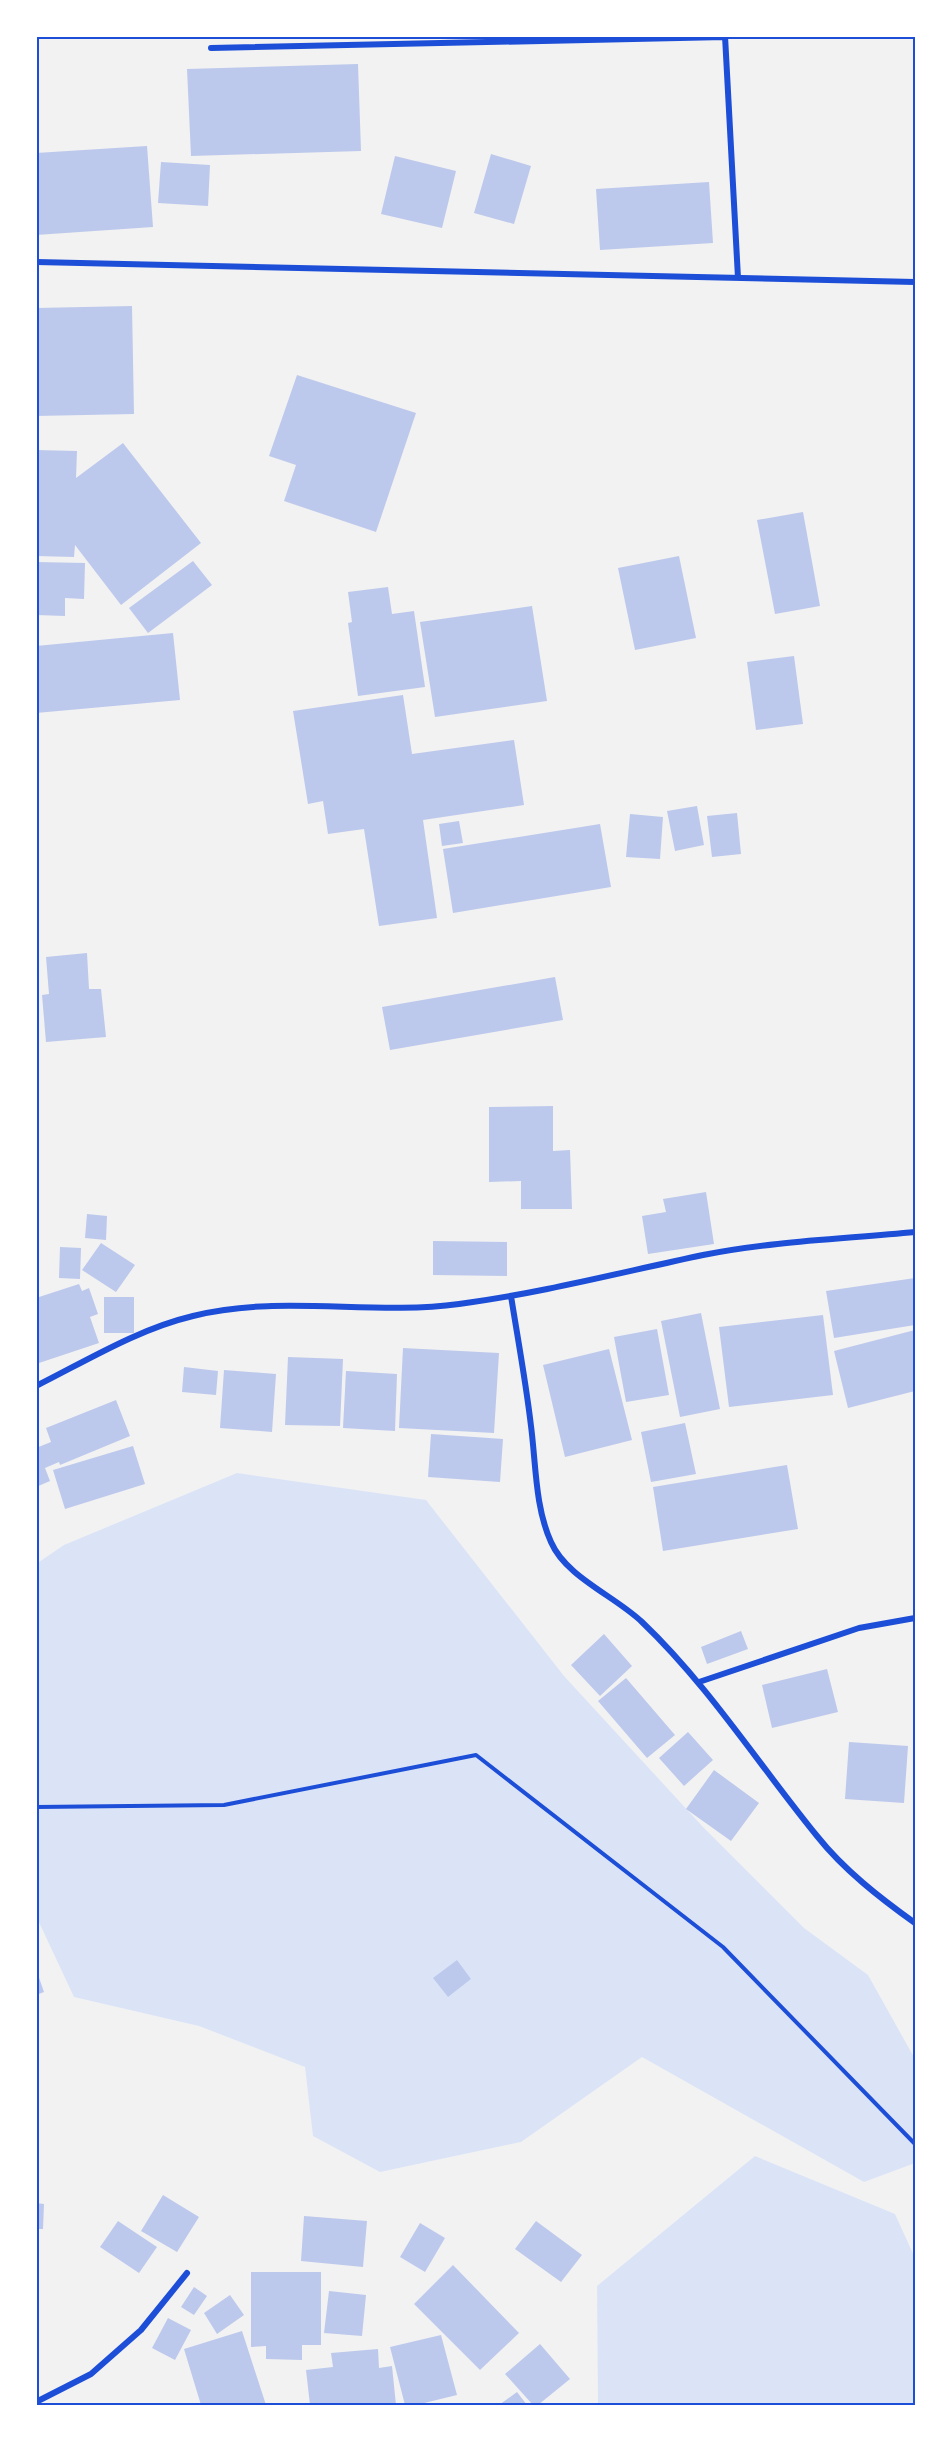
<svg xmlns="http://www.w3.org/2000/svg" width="951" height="2441" viewBox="0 0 951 2441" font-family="'Roboto Condensed',sans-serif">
  <rect width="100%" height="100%" fill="#f2f2f2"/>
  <!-- green -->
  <path fill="#dbe4f7" d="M237,1473L426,1500L564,1676L703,1827L804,1928L868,1975L915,2059V2163L864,2182L642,2057L521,2142L380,2172L313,2136L305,2067L199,2026L74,1997L36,1916V1564L64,1545Z
    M755,2156L895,2214L915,2258V2405H598L597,2286Z"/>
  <!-- building -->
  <path fill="#bdc9ec" d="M358,64L361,151L191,156L187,69Z
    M147,146L153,227L36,235V153Z
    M491,154L531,166L514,224L474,213Z
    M395,156L456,171L442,228L381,214Z
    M161,162L210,165L208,206L158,203Z
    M709,182L713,243L600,250L596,189Z
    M132,306L134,414L36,416V308Z
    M297,375L416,413L376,532L284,501L296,465L269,456Z
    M123,443L201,543L121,605L75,545L74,557L36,556V450L77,451L76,478Z
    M803,512L820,606L775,614L757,520Z
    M679,556L696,638L635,650L618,568Z
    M193,561L212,585L148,633L129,608Z
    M36,562L85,563L84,599L65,598V616L36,615Z
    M388,587L392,614L414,611L425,687L358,696L348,623L352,622L348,592Z
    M532,606L547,701L435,717L420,622Z
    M173,633L180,700L36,713V646Z
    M794,656L803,724L756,730L747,662Z
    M403,695L412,754L514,740L524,805L423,820L437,918L379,926L364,829L328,834L323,801L308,804L293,711Z
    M697,806L704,845L675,851L667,811Z
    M737,813L741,854L712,857L707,816Z
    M630,814L663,817L660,859L626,857Z
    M459,821L463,843L442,846L439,824Z
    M600,824L611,887L453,913L443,849Z
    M87,953L89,989H101L106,1037L46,1042L42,995L49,994L46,957Z
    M555,977L563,1020L390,1050L382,1007Z
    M553,1106V1151L570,1150L572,1209H521V1181L489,1182V1107Z
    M706,1192L714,1244L648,1254L642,1216L666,1212L663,1199Z
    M87,1214L107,1216L106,1240L85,1238Z
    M433,1241L507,1242V1276L433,1275Z
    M101,1243L135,1265L116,1292L82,1270Z
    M60,1247L81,1248L80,1279L59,1278Z
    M915,1278V1325L834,1338L826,1291Z
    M79,1284L82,1291L89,1288L98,1314L90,1317L99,1343L36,1364V1298Z
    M104,1297H134V1333H104Z
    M701,1313L720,1409L680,1417L661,1321Z
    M823,1315L833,1395L729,1407L719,1327Z
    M657,1329L669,1395L626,1402L614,1337Z
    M915,1330V1391L848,1408L834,1351Z
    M403,1348L499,1353L494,1433L399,1428Z
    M609,1349L632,1440L565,1457L543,1365Z
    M288,1357L343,1359L340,1426L285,1425Z
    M184,1367L218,1371L216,1395L182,1392Z
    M224,1370L276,1374L272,1432L220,1428Z
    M346,1371L397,1374L395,1431L343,1428Z
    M116,1400L130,1436L60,1465L59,1462L45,1468L50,1481L36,1487V1448L51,1442L46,1428Z
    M685,1423L696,1474L651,1482L641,1432Z
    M431,1434L503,1439L500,1482L428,1477Z
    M133,1446L145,1484L65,1509L53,1470Z
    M787,1465L798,1529L663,1551L653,1487Z
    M741,1631L748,1649L707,1664L701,1647Z
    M604,1634L632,1666L600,1696L571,1665Z
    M827,1669L838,1712L772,1728L762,1685Z
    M626,1678L675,1735L647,1758L598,1701Z
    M688,1732L713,1760L684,1786L659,1758Z
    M849,1742L908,1746L904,1803L845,1799Z
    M714,1770L759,1803L731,1841L686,1809Z
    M457,1960L471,1979L448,1997L433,1978Z
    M36,1969L44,1992L36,1995Z
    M163,2195L199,2217L177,2252L141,2231Z
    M36,2203L44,2204L43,2229H36Z
    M304,2216L367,2221L363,2267L301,2261Z
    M118,2221L157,2247L139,2273L100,2247Z
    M536,2221L582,2255L561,2282L515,2249Z
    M420,2223L445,2238L425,2272L400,2257Z
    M453,2265L519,2333L480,2370L414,2304Z
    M251,2272H321V2345H302V2360L266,2359V2346L251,2347Z
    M194,2287L207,2296L194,2315L181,2307Z
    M329,2291L366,2295L362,2336L324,2333Z
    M230,2295L244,2315L217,2334L204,2313Z
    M168,2318L191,2330L175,2360L152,2348Z
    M242,2331L266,2405H201L184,2349Z
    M441,2335L457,2395L416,2405H405L390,2347Z
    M540,2344L570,2379L538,2405H533L505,2374Z
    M378,2349L379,2368L392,2366L396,2405H310L306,2370L333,2367L331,2353Z
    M517,2392L527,2405H499Z"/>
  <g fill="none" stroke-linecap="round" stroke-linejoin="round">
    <!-- path -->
    <path stroke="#1d4ed8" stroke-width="4" d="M36,1807L224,1805L476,1755L723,1947L915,2144"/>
    <!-- minor -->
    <path stroke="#1d4ed8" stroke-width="6" d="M725,36L738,278
      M211,48L725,37
      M36,262L915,282
      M511,1296C518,1340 526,1383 531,1426C536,1464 535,1507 551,1542C566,1577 615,1596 642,1622C709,1686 759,1765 817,1836C844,1870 880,1898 915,1923
      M36,1386C86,1361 138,1329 193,1316C279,1294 372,1316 459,1304C542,1293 622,1272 703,1255C773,1241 844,1239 915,1232
      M699,1682L859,1628L915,1618
      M36,2402L91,2374L141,2330L187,2273"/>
  </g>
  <!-- border -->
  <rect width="951" height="2441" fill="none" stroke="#ffffff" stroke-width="75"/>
  <rect x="38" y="38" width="876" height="2366" fill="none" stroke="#1d4ed8" stroke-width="2"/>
</svg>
